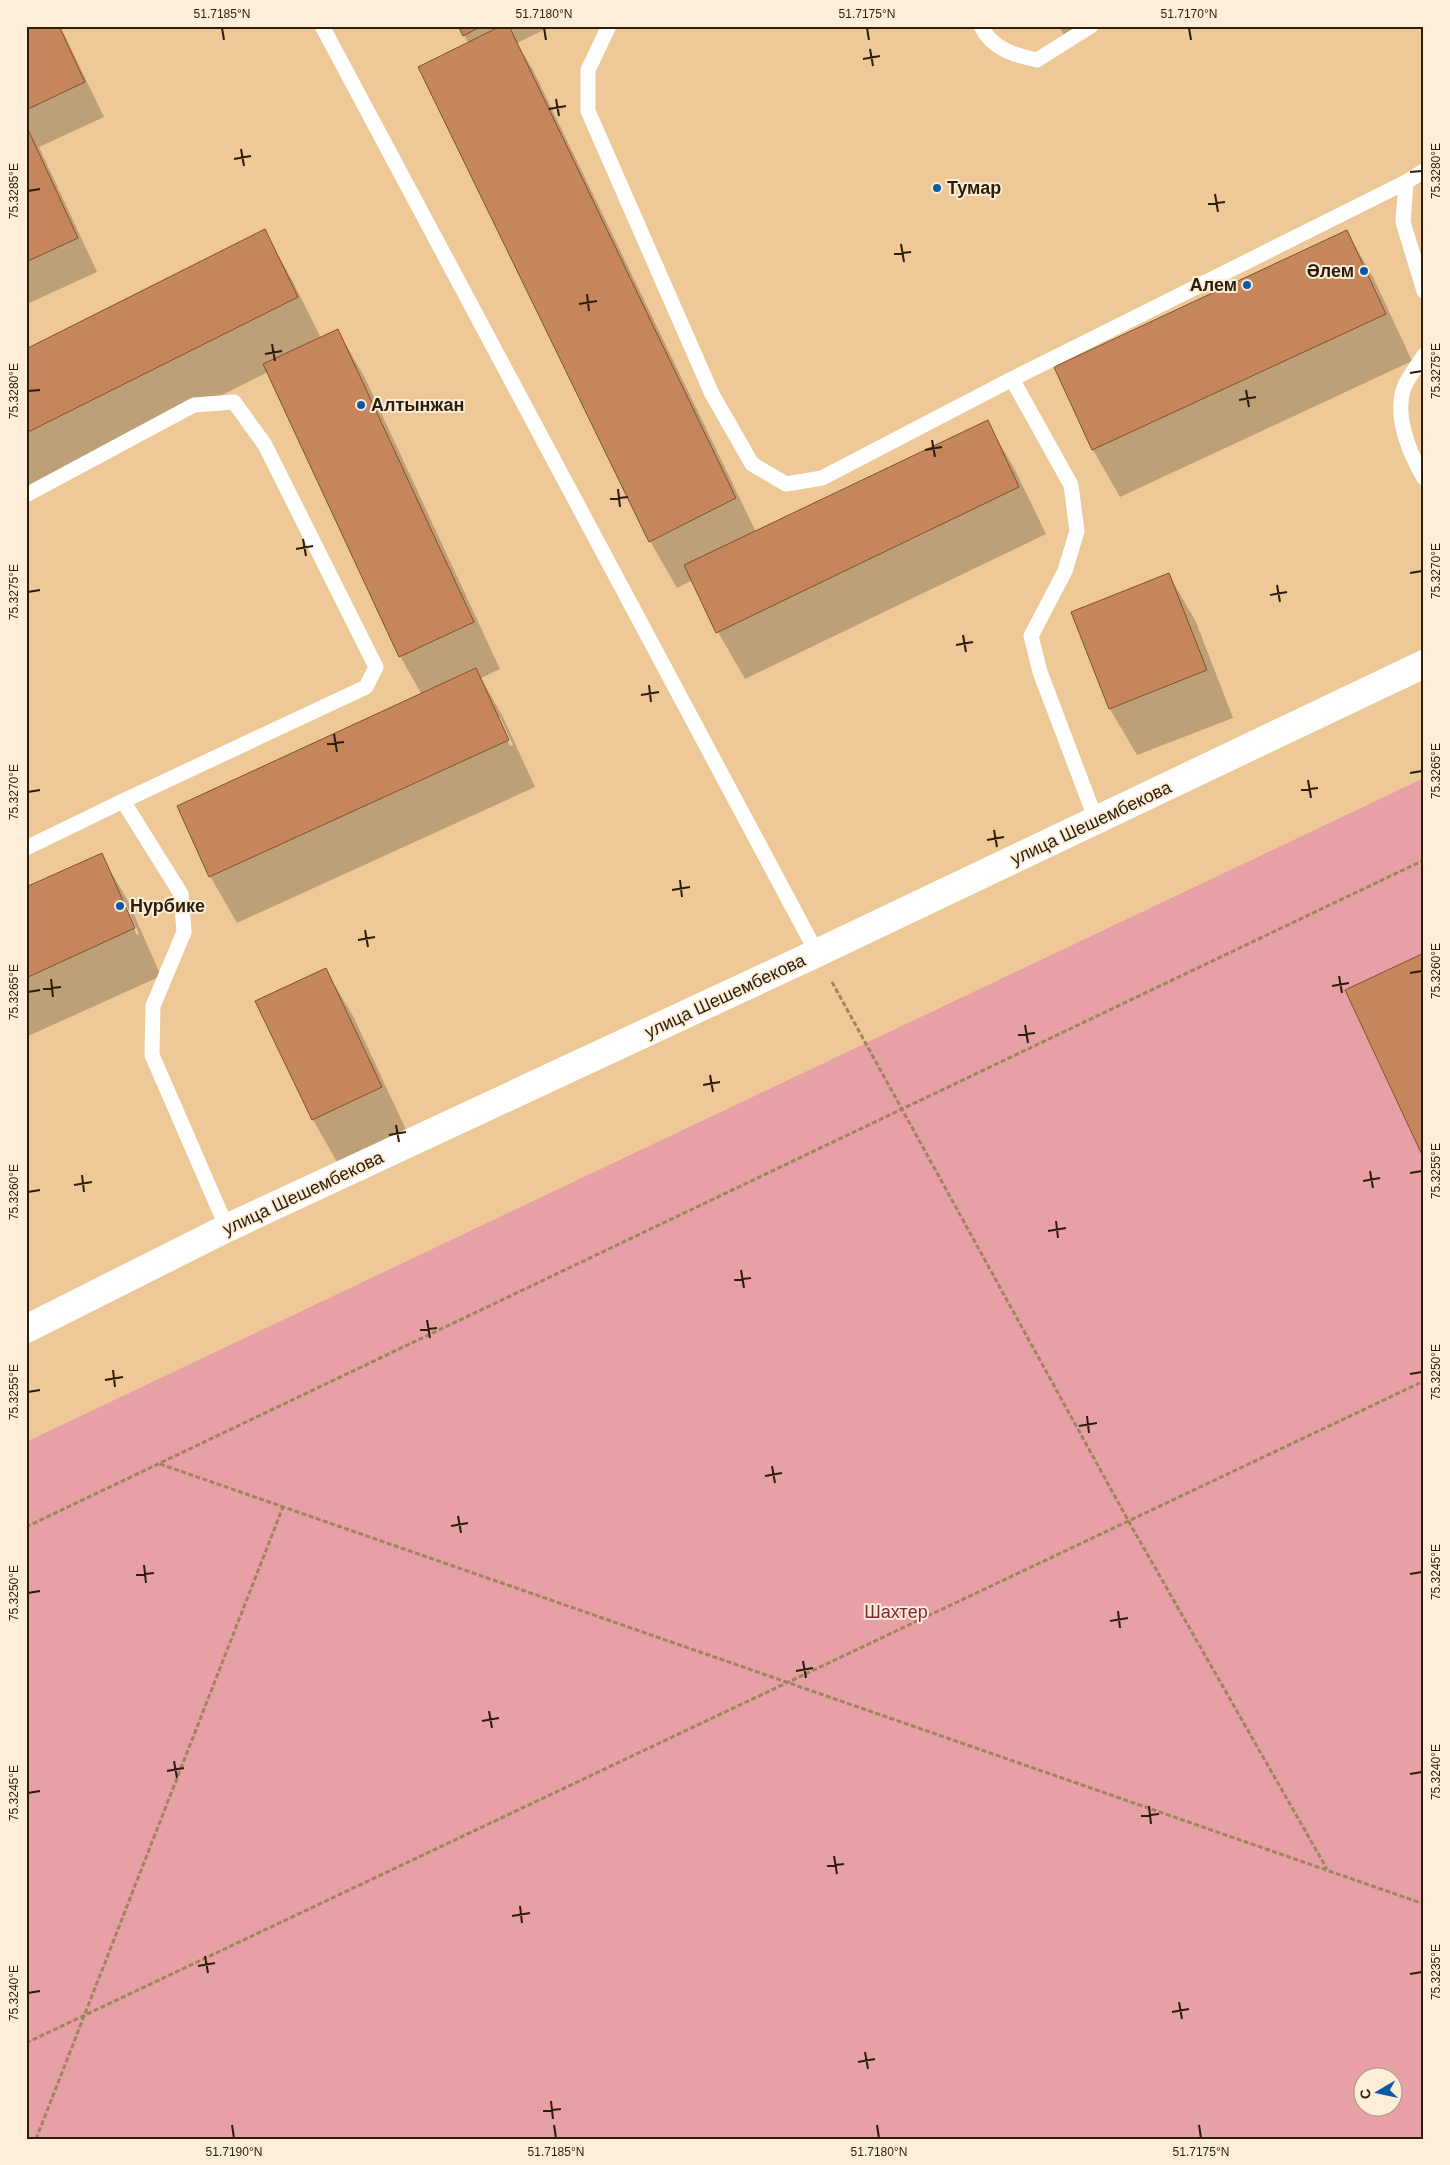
<svg xmlns="http://www.w3.org/2000/svg" width="1450" height="2165" viewBox="0 0 1450 2165" font-family="Arial,sans-serif">
  <rect width="100%" height="100%" fill="#eec896"/>
  <!-- green -->
  <path fill="#e7a0a5" fill-rule="evenodd" d="M1424,778V2139H26V1442ZM1362,2078H1392V2108H1362Z"/>
  <!-- shadow -->
  <path fill="#0003" fill-rule="evenodd" d="M26,26H60L104,117L39,147L97,272L27,304Z
    M459,26H552L517,43L534,72L756,532L987,421L1014,468L1046,534L745,679L718,632L693,580L677,588L650,541L469,44Z
    M1059,26H1093L1066,39Z
    M264,231L291,278L321,338L338,331L365,378L500,669L481,678L503,717L535,787L237,923L210,876L422,695L400,656L268,372L26,493V350ZM497,717H500L513,745L510,746Z
    M1347,232L1374,279L1412,361L1120,497L1093,450L1056,367Z
    M1169,575L1196,622L1233,718L1137,755L1110,709Z
    M101,855L128,901L161,976L26,1037V888ZM122,902H125L139,934L137,935Z
    M325,969L353,1016L408,1134L340,1167L313,1120L257,1001Z"/>
  <!-- building -->
  <path fill="#c6865b" stroke="#7e502f" d="M26,26H59L85,82L26,110Z
    M458,26H482L463,36Z
    M501,26H509L736,498L649,542L418,67Z
    M26,125L78,238L26,262Z
    M265,229L298,297L26,433V349Z
    M1347,230L1386,314L1092,450L1054,367Z
    M338,329L474,622L399,657L263,364Z
    M988,420L1019,487L716,633L684,565Z
    M1169,573L1207,670L1109,709L1071,612Z
    M476,668L509,740L209,877L177,806Z
    M102,853L135,928L26,978V887Z
    M1424,953V1159L1345,990Z
    M326,968L382,1087L312,1120L255,1001Z"/>
  <g fill="none" stroke-linecap="round" stroke-linejoin="round">
    <!-- path -->
    <path stroke="#a1845e" stroke-width="3" stroke-dasharray="5 2.5" stroke-linecap="butt" d="M832,982L1129,1522L1327,1869
      M160,1464L1424,1904
      M26,1527L1424,860
      M26,2043L1424,1381
      M36,2139L283,1507"/>
    <!-- lane -->
    <path stroke="#fff" stroke-width="15" d="M322,26L817,953
      M609,26L588,70V111L712,394L752,464L786,484L822,478L1012,379L1071,485L1077,531L1065,571L1031,636L1040,672L1096,820
      M981,26C992,49 1014,55 1037,60L1091,26
      M1424,171L1406,182L1403,222L1424,291
      M1424,355C1418,365 1410,375 1405,385C1393,414 1409,452 1424,478
      M1012,379L1406,182
      M26,495L194,405L234,402L265,445L376,667L366,687L123,801L181,894L184,932L153,1006L152,1055L227,1228
      M26,848L123,801"/>
    <!-- secondary -->
    <path stroke="#fff" stroke-width="28" d="M26,1329L227,1228L817,953L1424,664"/>
  </g>
  <!-- ticks -->
  <path fill="none" stroke="#2b1d08" stroke-width="2" d="M222,28L224,40M544,28L546,40M867,28L869,40M1189,28L1191,40M870,49L873,66M863,59L880,56M556,99L559,116M549,109L566,106M241,149L244,166M234,159L251,156M1410,172L1422,171M28,191L40,189M1215,194L1218,212M1208,204L1225,202M901,244L904,262M894,254L911,252M587,294L589,311M579,304L597,301M272,344L275,361M265,354L282,351M1410,373L1422,371M1246,390L1249,407M28,391L40,390M1239,400L1256,397M932,440L935,457M925,450L942,447M618,489L620,507M610,499L628,497M303,539L306,556M296,549L313,546M1410,573L1422,571M1277,585L1280,602M28,592L40,590M1270,595L1287,592M963,635L966,652M956,645L973,642M649,685L651,702M641,695L659,692M334,734L337,752M327,744L344,742M1410,773L1422,771M1308,780L1311,798M1301,790L1318,788M28,792L40,790M994,830L997,847M987,840L1004,837M680,880L682,897M672,890L690,887M365,930L368,947M358,940L375,937M1410,973L1422,971M1339,976L1342,993M51,979L53,997M1332,986L1349,983M43,989L61,987M28,992L40,990M1025,1025L1028,1043M1018,1035L1035,1033M710,1075L713,1092M703,1085L720,1082M396,1125L399,1142M389,1135L406,1132M1370,1171L1373,1188M1410,1173L1422,1171M82,1175L84,1192M1363,1181L1380,1178M74,1185L92,1182M28,1192L40,1190M1056,1221L1058,1238M1048,1231L1066,1228M741,1270L744,1288M734,1280L751,1278M427,1320L430,1338M420,1330L437,1328M113,1370L115,1387M1410,1374L1422,1372M105,1380L123,1377M28,1392L40,1390M1087,1416L1089,1433M1079,1426L1097,1423M772,1466L775,1483M765,1476L782,1473M458,1516L461,1533M451,1526L468,1523M144,1565L146,1583M1410,1574L1422,1572M136,1575L154,1573M28,1593L40,1591M1118,1611L1120,1628M1110,1621L1128,1618M803,1661L806,1678M796,1671L813,1668M489,1711L492,1728M482,1721L499,1718M174,1761L177,1778M167,1771L184,1768M1410,1774L1422,1772M28,1793L40,1791M1149,1806L1151,1824M1141,1816L1159,1814M834,1856L837,1874M827,1866L844,1864M520,1906L522,1923M512,1916L530,1913M205,1956L208,1973M198,1966L215,1963M1410,1974L1422,1972M28,1993L40,1991M1179,2002L1182,2019M1172,2012L1189,2009M865,2052L868,2069M858,2062L875,2059M551,2101L553,2119M543,2111L561,2109M232,2125L234,2138M554,2125L556,2138M877,2125L879,2138M1199,2125L1201,2138"/>
  <!-- markers -->
  <g fill="#0b58a7" stroke="#fdedd9" stroke-width="2">
    <circle cx="937" cy="188" r="5"/>
    <circle cx="1364" cy="271" r="5"/>
    <circle cx="1247" cy="285" r="5"/>
    <circle cx="361" cy="405" r="5"/>
    <circle cx="120" cy="906" r="5"/>
  </g>
  <g text-anchor="middle" stroke-width="4" stroke-linejoin="round" paint-order="stroke">
    <!-- poi labels -->
    <g font-size="18" font-weight="bold" fill="#2b1d08" stroke="#fdedd9" text-anchor="start">
      <text x="947" y="194">Тумар</text>
      <text x="1354" y="277" text-anchor="end">Әлем</text>
      <text x="1237" y="291" text-anchor="end">Алем</text>
      <text x="371" y="411">Алтынжан</text>
      <text x="130" y="912">Нурбике</text>
    </g>
    <!-- street labels -->
    <g font-size="18" fill="#2b1d08" stroke="#fdedd9">
      <text transform="translate(1091 823) rotate(-25)" y="6">улица Шешембекова</text>
      <text transform="translate(725 996) rotate(-25)" y="6">улица Шешембекова</text>
      <text transform="translate(303 1193) rotate(-25)" y="6">улица Шешембекова</text>
    </g>
    <!-- park labels -->
    <g font-size="18" fill="#832435" stroke="#fdedd9">
      <text x="896" y="1618">Шахтер</text>
    </g>
  </g>
  <!-- border -->
  <rect width="1450" height="2165" fill="none" stroke="#fdedd9" stroke-width="55"/>
  <!-- north arrow -->
  <g transform="translate(1378 2092) rotate(261)"><circle r="24" fill="#fdedd9" stroke="#a99a85"/>
  <path d="M0-4L9 19L0 12L-9 19Z" fill="#0b58a7"/>
  <text y="-8" font-size="14" font-weight="bold" text-anchor="middle" fill="#2b1d08">С</text>
  </g>
  <rect x="28" y="28" width="1394" height="2110" fill="none" stroke="#2b1d08" stroke-width="2"/>
  <g font-size="12" text-anchor="middle" fill="#2b1d08">
    <text x="222" y="18">51.7185°N</text>
    <text x="544" y="18">51.7180°N</text>
    <text x="867" y="18">51.7175°N</text>
    <text x="1189" y="18">51.7170°N</text>
    <text transform="translate(1436 171) rotate(-90)" y="4">75.3280°E</text>
    <text transform="translate(14 191) rotate(-90)" y="4">75.3285°E</text>
    <text transform="translate(1436 371) rotate(-90)" y="4">75.3275°E</text>
    <text transform="translate(14 391) rotate(-90)" y="4">75.3280°E</text>
    <text transform="translate(1436 571) rotate(-90)" y="4">75.3270°E</text>
    <text transform="translate(14 592) rotate(-90)" y="4">75.3275°E</text>
    <text transform="translate(1436 771) rotate(-90)" y="4">75.3265°E</text>
    <text transform="translate(14 792) rotate(-90)" y="4">75.3270°E</text>
    <text transform="translate(1436 971) rotate(-90)" y="4">75.3260°E</text>
    <text transform="translate(14 992) rotate(-90)" y="4">75.3265°E</text>
    <text transform="translate(1436 1171) rotate(-90)" y="4">75.3255°E</text>
    <text transform="translate(14 1192) rotate(-90)" y="4">75.3260°E</text>
    <text transform="translate(1436 1372) rotate(-90)" y="4">75.3250°E</text>
    <text transform="translate(14 1392) rotate(-90)" y="4">75.3255°E</text>
    <text transform="translate(1436 1572) rotate(-90)" y="4">75.3245°E</text>
    <text transform="translate(14 1593) rotate(-90)" y="4">75.3250°E</text>
    <text transform="translate(1436 1772) rotate(-90)" y="4">75.3240°E</text>
    <text transform="translate(14 1793) rotate(-90)" y="4">75.3245°E</text>
    <text transform="translate(1436 1972) rotate(-90)" y="4">75.3235°E</text>
    <text transform="translate(14 1993) rotate(-90)" y="4">75.3240°E</text>
    <text x="234" y="2156">51.7190°N</text>
    <text x="556" y="2156">51.7185°N</text>
    <text x="879" y="2156">51.7180°N</text>
    <text x="1201" y="2156">51.7175°N</text>
  </g>
</svg>
